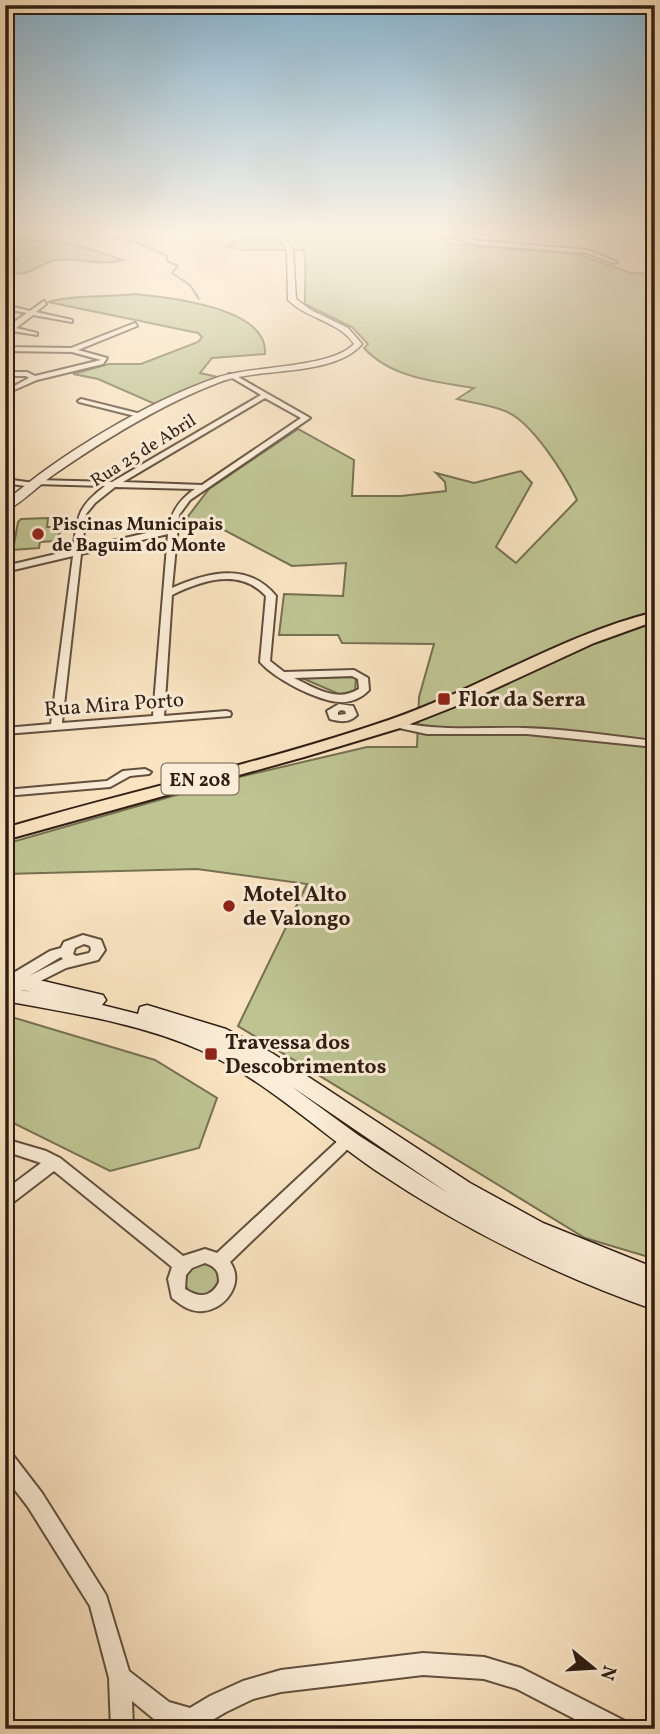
<svg xmlns="http://www.w3.org/2000/svg" width="660" height="1734" viewBox="0 0 660 1734" font-family="Vollkorn,serif">
  <rect width="100%" height="100%" fill="#f9e3c1"/>
  <filter id="stains"><feTurbulence type="fractalNoise" baseFrequency=".00286" numOctaves="4"/><feColorMatrix values="0 0 0 0 .2 0 0 0 0 .09 0 0 0 0 .02 0 0 0 .5 -.17"/></filter>
  <radialGradient id="worn" r=".72"><stop offset=".6" stop-color="#630" stop-opacity="0"/><stop offset="1" stop-color="#630" stop-opacity=".3"/></radialGradient>
  <!-- green -->
  <path fill="#bec392" stroke="#767052" stroke-width="2" d="M287,231H434L449,244L576,254L631,273L655,274V1259L585,1238L238,1026L307,884L197,869L5,874V844L243,776L367,747H417L419,697L434,644L342,643L338,635H279L284,594L343,596L346,563L292,566L211,523L179,528L209,489L298,429L354,460L352,496H401L446,491L445,482L436,473L474,483L521,471L532,483L496,547L516,563L577,500C565,475 532,421 505,411C490,405 473,403 457,399L474,388C437,382 391,378 364,348L368,344L352,327L305,304C304,288 308,262 303,250H242L227,246C251,231 263,240 285,235Z
    M5,238L71,243L123,260C101,267 78,257 56,260C38,263 22,285 6,266L18,259L5,255Z
    M134,294C166,297 269,307 265,354L212,358L200,373L218,377L157,405L98,379L73,374L109,364H141L198,342L202,337L198,333L48,302C77,294 105,298 134,294Z
    M48,518L47,527H58L57,531H61L55,541L40,542L39,548L13,550L18,522L21,519Z
    M356,677L355,690L341,695L302,678Z
    M5,1015L155,1060L217,1098L199,1148L110,1171L5,1119Z
    M185 1280a17 17 0 1 1 34 0a17 17 0 1 1-34 0Z"/>
  <g fill="none" stroke-linecap="round" stroke-linejoin="round">
    <!-- stream -->
    <path stroke="#727e75" stroke-width="2" d="M89,231L99,237L133,241L167,256V261L178,266L172,273L190,285L199,299"/>
    <defs>
      <path id="minor" d="M440,231L481,241L588,250L617,262L612,263L587,253L481,245L441,235Z
        M563,231L655,235V238L565,232Z
        M44,301L46,304L36,312L72,320V322L33,315L16,328L37,333V335L12,331L5,335L7,327L27,313L5,309V305L30,311Z
        M135,323L137,326L78,350L107,358L103,364L37,380L14,390L5,397V391L29,378L26,376H5V372H27L35,376L101,360L72,352L5,351V347L71,348Z
        M229,374H233L310,418L190,500L179,515L172,588C208,572 248,562 276,596L270,661L284,672L354,670L368,678L369,690C362,698 350,703 339,702C316,700 275,679 260,662L266,596C240,568 203,580 172,595L164,716L226,711L230,712L231,714L230,716L5,734V728L51,724L73,556L5,572V566L73,550C78,517 76,508 105,486L35,484V487H32L5,483V479L34,483V480H37L112,482L261,395L229,376ZM265,398L301,418L202,485L123,482ZM115,487L195,489C180,499 172,511 168,528L82,548L86,514L95,503ZM168,534L153,716L62,723L81,554ZM352,676L358,679L359,689C337,703 315,688 294,678Z
        M81,399L145,415L147,416L143,418L79,402L78,401Z
        M339,704L353,706L357,715C349,723 341,722 330,719L327,711ZM341,710L345,711L346,714L338,715V712Z
        M394,721C438,732 480,727 524,728C568,729 611,736 655,741V747L527,734H427L390,726L389,724L390,722Z
        M145,769L151,772L149,774L130,776L110,787L5,796V790L107,781L123,771Z
        M83,935L101,940L105,950L98,960L66,968L5,999V978L50,951L61,948L64,942ZM84,944L90,946L91,950L89,953L76,956L73,954L75,948ZM61,957L63,959L29,976L59,958Z
        M348,1134L353,1136L356,1140L353,1144L230,1262C245,1282 226,1309 203,1311C191,1313 181,1305 172,1298L168,1279L172,1267L54,1171L11,1204L5,1206V1190L41,1163L5,1151V1139L46,1151L60,1158L183,1256L205,1249L217,1253L343,1136ZM205,1263C215,1267 219,1270 219,1282C211,1298 199,1298 185,1289L186,1275L192,1268Z
        M5,1452L12,1454L42,1493L106,1595L129,1671L169,1702L190,1708L210,1696L243,1681L281,1670L423,1653L484,1657L521,1668L625,1721L628,1729H594L517,1689L484,1679L423,1675L281,1692L253,1699L226,1712L197,1729H165L167,1724L155,1720L132,1701L133,1729H111L109,1678L90,1606L28,1507L5,1477Z"/>
      <path id="tertiary" d="M281,231H287L283,235L293,251L296,299L311,310L348,328L362,344C334,377 260,367 220,382C162,404 107,438 56,473C41,483 20,505 5,511V502C60,454 147,402 216,378C252,365 330,369 354,344C339,321 307,319 288,300L287,251L277,235Z"/>
      <path id="secondary" d="M5,972L103,995L106,1000L102,1005L138,1014L140,1007L147,1005L226,1029L272,1053L470,1183L543,1223L655,1268V1310C555,1275 463,1229 375,1170C318,1131 264,1079 200,1050C139,1023 71,1013 5,1001V987L32,992L5,986ZM291,1086L448,1193L358,1135Z"/>
      <path id="primary" d="M655,612V621L594,643L466,702L400,728L304,757L5,840V828C132,790 264,763 389,720C479,689 562,635 655,612Z"/>
    </defs>
    <!-- minor casing -->
    <use href="#minor" stroke="#624f3e" stroke-width="4"/>
    <!-- tertiary casing -->
    <use href="#tertiary" stroke="#624f3e" stroke-width="3"/>
    <!-- secondary casing -->
    <use href="#secondary" stroke="#2f1e13" stroke-width="3"/>
    <!-- primary casing -->
    <use href="#primary" stroke="#2f1e13" stroke-width="4"/>
    <!-- minor -->
    <use href="#minor" fill="#fbedd7" fill-rule="evenodd"/>
    <!-- tertiary -->
    <use href="#tertiary" fill="#fbedd7" fill-rule="evenodd"/>
    <!-- secondary -->
    <use href="#secondary" fill="#fbedd7" fill-rule="evenodd"/>
    <!-- primary -->
    <use href="#primary" fill="#f9e3c1" fill-rule="evenodd"/>
  </g>
  <!-- sky -->
  <linearGradient id="sky" x2="0" y2="1"><stop stop-color="#8ab8d4"/><stop offset="0.49" stop-color="#fcf2e3"/><stop offset="1" stop-color="#fcf2e3" stop-opacity="0"/></linearGradient>
  <rect width="660" height="473" fill="url(#sky)"/>
  <!-- markers -->
  <g fill="#8f2418" stroke="#fbedd7" stroke-width="2.5">
    <circle cx="38" cy="534" r="7"/>
    <rect x="437" y="692" width="14" height="14" rx="3.5"/>
    <circle cx="229" cy="906" r="7"/>
    <rect x="204" y="1047" width="14" height="14" rx="3.5"/>
  </g>
  <g text-anchor="middle" stroke-width="6" stroke-linejoin="round" paint-order="stroke">
    <!-- far-street labels -->
    <g font-size="18" fill="#2f1e13" stroke="#fbedd7">
      <text transform="translate(143 450) rotate(-32)" y="6">Rua 25 de Abril</text>
    </g>
    <!-- far-poi labels -->
    <g font-size="18" font-weight="bold" fill="#2f1e13" stroke="#fbedd7" text-anchor="start">
      <text x="52" y="530">Piscinas Municipais<tspan x="52" dy="21">de Baguim do Monte</tspan></text>
    </g>
    <!-- shield labels -->
    <rect fill="#fbedd7" stroke="#6c5c4e" stroke-width="2" x="161.5" y="763.5" width="77" height="31" rx="5"/>
    <g font-size="19" font-weight="bold" fill="#2f1e13">
      <text x="200" y="786">EN 208</text>
    </g>
    <!-- poi labels -->
    <g font-size="21" font-weight="bold" fill="#2f1e13" stroke="#fbedd7" text-anchor="start">
      <text x="458" y="706">Flor da Serra</text>
      <text x="243" y="901">Motel Alto<tspan x="243" dy="24">de Valongo</tspan></text>
      <text x="225" y="1049">Travessa dos<tspan x="225" dy="24">Descobrimentos</tspan></text>
    </g>
    <!-- street labels -->
    <g font-size="21" fill="#2f1e13" stroke="#fbedd7">
      <text transform="translate(114 704) rotate(-4)" y="7">Rua Mira Porto</text>
    </g>
  </g>
  <!-- margin -->
  <rect width="660" height="1734" fill="none" stroke="#f9e3c1" stroke-width="28"/>
  <rect x="7" y="7" width="646" height="1720" fill="none" stroke="#2f1e13" stroke-width="3.5"/>
  <rect x="14" y="14" width="632" height="1706" fill="none" stroke="#2f1e13" stroke-width="2"/>
  <!-- north arrow -->
  <g transform="translate(593 1668) rotate(108)" stroke="#fbedd7" stroke-width="5" paint-order="stroke">
  <path d="M0-5L12 26L0 18L-12 26Z" fill="#2f1e13"/>
  <text y="-10" font-size="19" font-weight="bold" text-anchor="middle" fill="#2f1e13">N</text>
  </g>
  <rect width="100%" height="100%" filter="url(#stains)"/>
  <rect width="100%" height="100%" fill="url(#worn)"/>
</svg>
